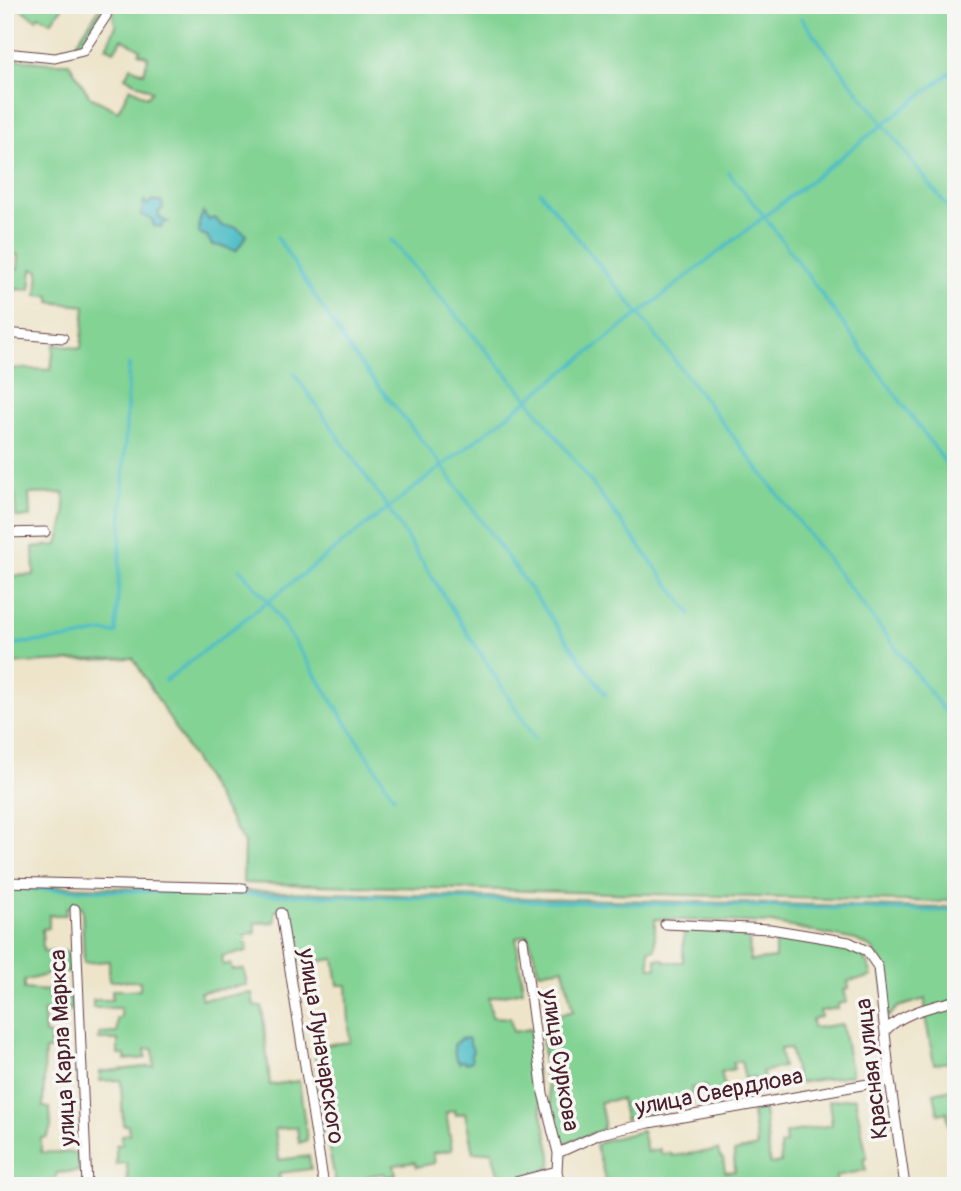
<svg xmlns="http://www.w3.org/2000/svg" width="961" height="1191" viewBox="0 0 961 1191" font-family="Pangolin,sans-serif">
  <rect width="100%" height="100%" fill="#f6f6f2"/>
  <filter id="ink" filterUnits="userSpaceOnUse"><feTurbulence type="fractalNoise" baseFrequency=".0143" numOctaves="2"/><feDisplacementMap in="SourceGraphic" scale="14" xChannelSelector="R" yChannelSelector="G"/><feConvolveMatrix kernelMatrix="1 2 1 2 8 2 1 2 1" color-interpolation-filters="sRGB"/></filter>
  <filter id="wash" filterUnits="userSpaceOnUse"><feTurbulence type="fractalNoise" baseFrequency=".00686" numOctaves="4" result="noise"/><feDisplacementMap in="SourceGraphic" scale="28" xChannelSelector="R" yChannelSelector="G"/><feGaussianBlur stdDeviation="1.57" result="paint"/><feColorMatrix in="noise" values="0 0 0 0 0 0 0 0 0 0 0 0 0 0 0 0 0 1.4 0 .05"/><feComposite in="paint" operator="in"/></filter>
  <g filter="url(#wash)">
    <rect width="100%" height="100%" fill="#ede4c9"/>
    <!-- green -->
    <path fill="#83d394" stroke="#667960" stroke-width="2" d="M22,5H64L51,22L39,16L36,19L20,9Z
      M97,5H105L82,44L73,48L99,9Z
      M116,5H956V898L939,902L243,883L244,843L133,658L5,664V576L34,575L33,547L58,545L65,516L64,493L29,494L30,517H16L15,495H5V368L51,370L54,344L81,349L85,306L50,302V296L37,295L39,270L32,269L30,290L15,289L14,294L5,293V268L18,269L19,255L5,254V58L47,63H69L90,97L118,111L130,88L147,97L152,91L125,77L131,67L144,73L148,57L139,53L140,49L122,39L114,51L106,47L116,26L113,17Z
      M5,885L939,908L956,905V1053L949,1054L950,1062L934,1064L925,1016V999L898,1007L888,1017L882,974L878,956L872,948L856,940L771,923L655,919V949L649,950L650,968H656V959H664L665,962H683L684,929L749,934L750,961L775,958V936L848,947L861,955L868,964L872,976L868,978L848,981L849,989L844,990L847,1002L838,1004V1008L820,1011L821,1017L812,1019L813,1028L842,1024L852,1075L798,1083L790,1048L780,1049L783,1067L762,1072L767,1091L757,1093L754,1077L745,1079L741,1061L733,1062L734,1069L721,1072L728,1098L707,1102L705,1086L691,1088L693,1104L625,1119L621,1099L600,1102L604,1123L602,1130L563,1144L553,1116L545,1076L542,1032L547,1029V1018L573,1011L563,968L539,972L528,935L516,938L523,991L488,998L492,1017L510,1018L513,1032L530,1029L541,1109L551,1155V1166L544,1171L503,1181L497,1171L492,1151L473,1153L465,1113L456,1115L454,1110L446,1113L452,1150L433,1153L435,1163L416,1167L415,1162L394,1165L396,1175L387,1177L384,1173L368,1176V1179L336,1184L322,1115L314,1046L350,1042L347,985H338L334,959L305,963L297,961L288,911H275V922L255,923V933L245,934L247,951L222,956L223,965L230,964L232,970L244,969L247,985L200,992L202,999L252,993L254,1007L262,1006L270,1085L299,1081L307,1140L299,1143L297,1127L275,1129L279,1160L309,1156L311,1169L279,1173L280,1186H128L127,1163L116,1164V1145L122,1144V1135L129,1134L128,1125H123L121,1080L100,1081V1072L154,1066L153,1049H145L146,1058L125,1060V1055H118V1040H99V1034L117,1033V1019L121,1018V1008H93V1000H112V990H140V981H109V961L84,963L82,907H67L66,915H49V928L42,929L43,951H68L70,973H53L24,981V989L48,991L49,998H71L72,1010L44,1011L45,1034L50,1035V1050H45L43,1107L50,1108L51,1127L47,1137L41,1138V1152L78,1153L79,1171L57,1173L52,1186H5Z
      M956,1088V1131L950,1132L947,1112L938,1114L934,1093Z
      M855,1098L867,1157L863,1159L866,1170L836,1176L837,1186H607L596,1145L603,1141L642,1131L647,1152L660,1149L661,1154L671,1153L672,1156L718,1150L720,1157L723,1159L725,1172L735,1171L734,1152L757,1147L752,1112L764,1110L770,1164L781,1163L780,1145L786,1144L785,1133L832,1125L829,1101Z"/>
    <!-- water -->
    <path fill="#50bec7" stroke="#4d6e79" stroke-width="2" d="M152,200L162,202L163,208L158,213L160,218L168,222L163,223L162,227L154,226L152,219L141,215L144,201L148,205Z
      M203,212L209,220L215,218L222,226L236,227L247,235L236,251L222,246L212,245L207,236L199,233V223Z
      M468,1038L473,1051L471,1055L472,1061L468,1063L462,1061L459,1063L455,1057L454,1045L460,1039Z"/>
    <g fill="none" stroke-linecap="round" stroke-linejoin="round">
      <!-- stream -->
      <path stroke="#50bec7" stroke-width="3.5" d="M801,18L956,218
        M728,172L764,216L956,477
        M540,192L639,314L956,726
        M277,237L349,349L442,466L606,695
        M391,240L528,399L691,614
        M294,373L388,508L535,739
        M239,568L268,601L394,797
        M5,645L74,638L102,632L116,633L129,364
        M165,681L956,68
        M5,888L940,911L956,909"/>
    </g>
  </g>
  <g filter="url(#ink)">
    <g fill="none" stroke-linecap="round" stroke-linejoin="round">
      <defs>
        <path id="minor" d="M5,53L55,58L83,51L106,16L109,5
          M5,333L63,338
          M5,533L45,532
          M5,882L243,888
          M75,909L87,1186
          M281,913L324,1186
          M665,924L770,929L849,942L867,951L878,967L890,1080L905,1186
          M523,940L543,1093L558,1153L557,1171L560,1186
          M886,1030C903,1012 933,1007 956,1000
          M558,1153L600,1134L649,1123L890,1080
          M501,1186L557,1171"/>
      </defs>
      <!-- minor casing -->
      <use href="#minor" stroke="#623d43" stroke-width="11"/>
      <!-- minor -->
      <use href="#minor" stroke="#fff" stroke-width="9"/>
    </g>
  </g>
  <g text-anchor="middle" stroke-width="7" stroke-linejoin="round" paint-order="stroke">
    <!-- street labels -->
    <g font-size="23" fill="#4a1f2b" stroke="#f6f6f2">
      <text transform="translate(322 1046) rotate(81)" y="8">улица Луначарского</text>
      <text transform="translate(62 1048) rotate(-93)" y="8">улица Карла Маркса</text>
      <text transform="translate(561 1060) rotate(81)" y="8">улица Суркова</text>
      <text transform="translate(871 1069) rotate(-97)" y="8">Красная улица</text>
      <text transform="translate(719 1091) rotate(-11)" y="8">улица Свердлова</text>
    </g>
  </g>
  <!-- margin -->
  <rect width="961" height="1191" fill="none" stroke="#f6f6f2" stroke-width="28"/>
</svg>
